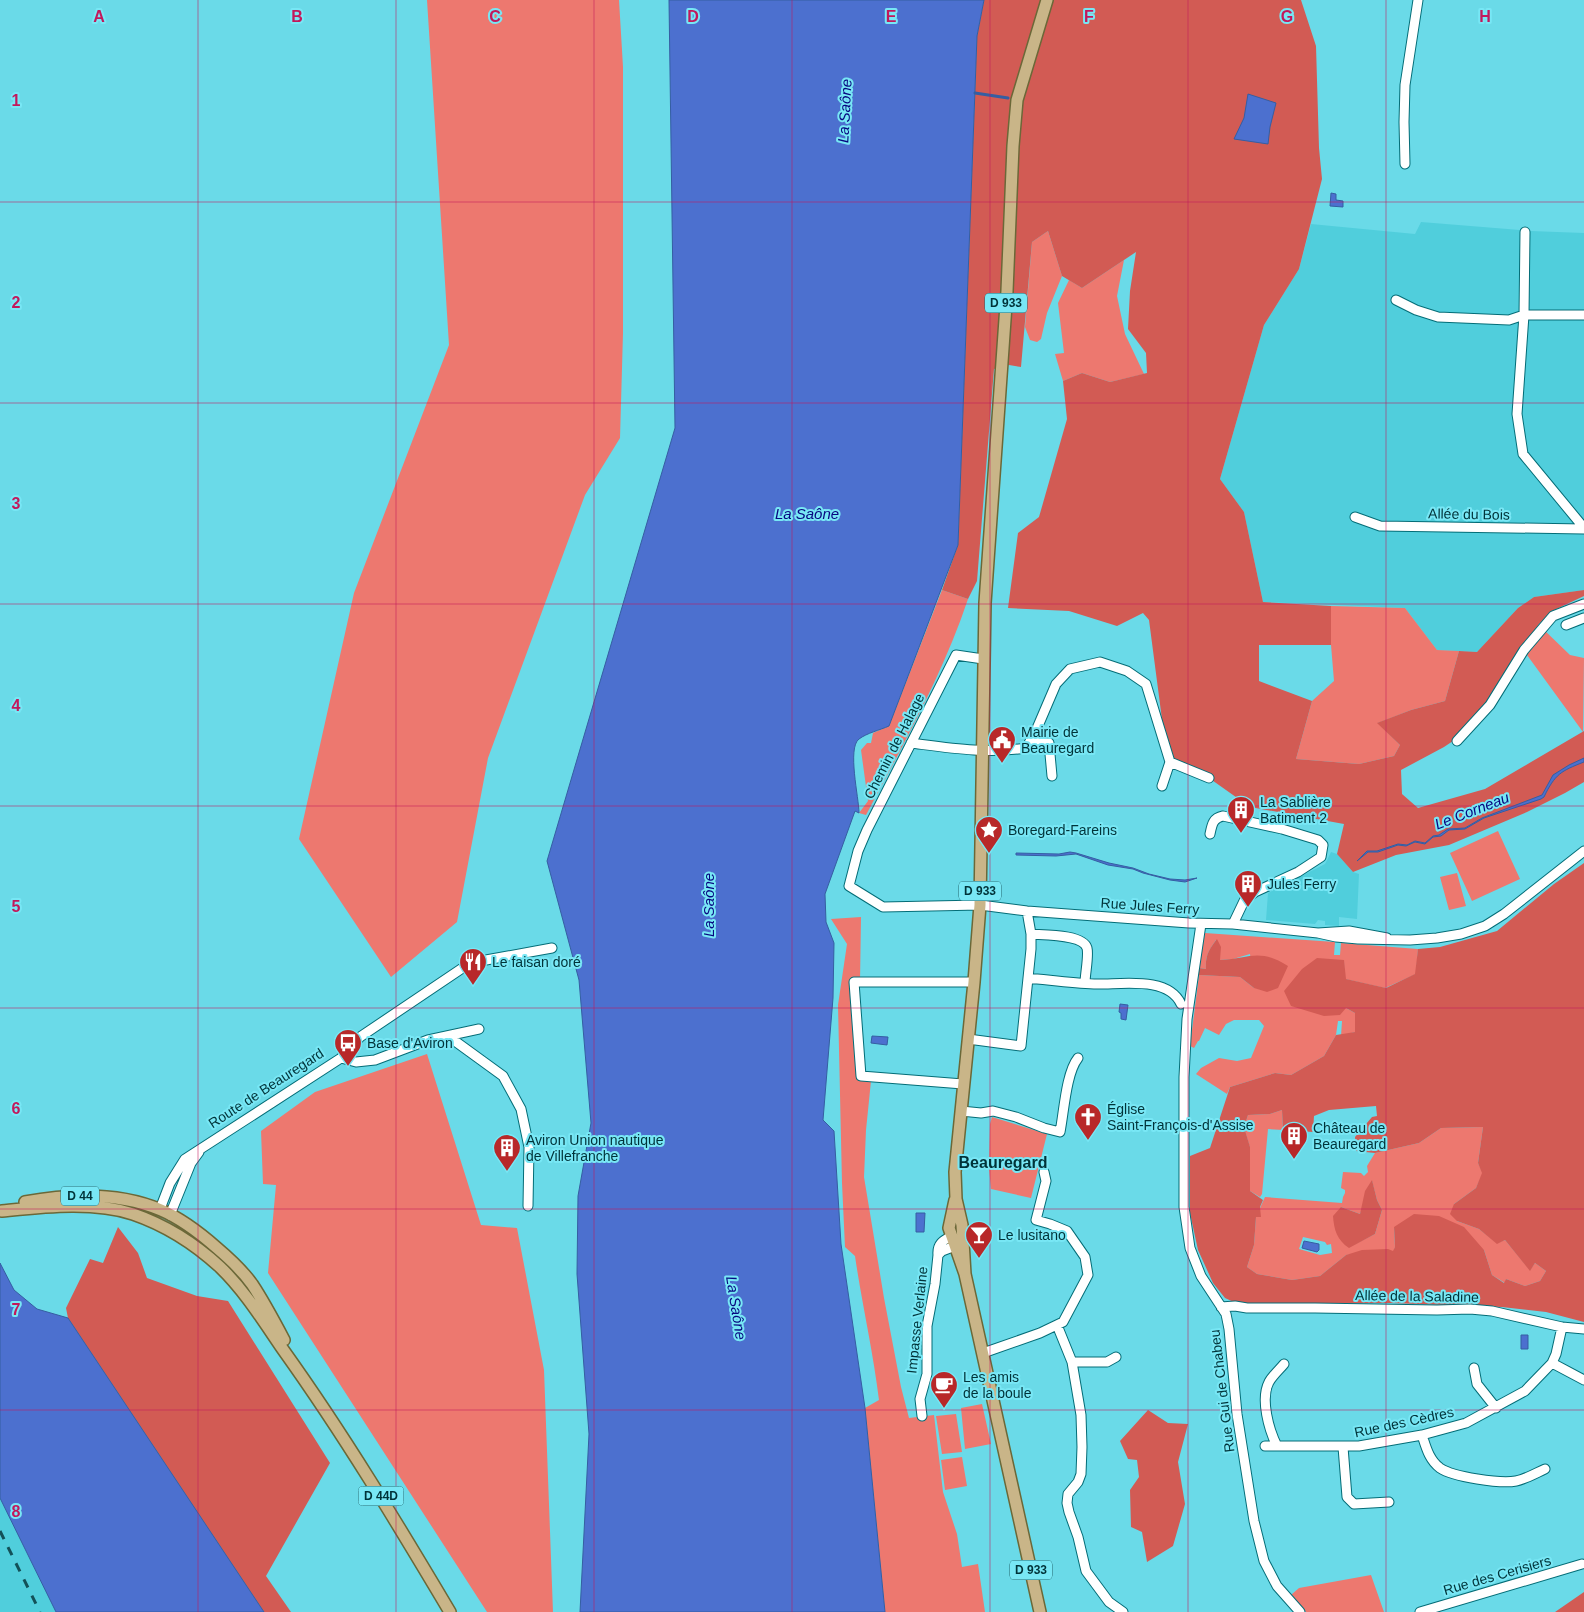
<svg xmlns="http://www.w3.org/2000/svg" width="1584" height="1612" viewBox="0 0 1584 1612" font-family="Helvetica,sans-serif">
  <rect width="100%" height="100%" fill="#6adae8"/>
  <!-- built -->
  <path fill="#50cedc" d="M1421,222L1531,231L1584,233V590L1534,597L1518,608L1477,652L1437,650L1405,608L1263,602L1244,512L1220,479L1264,325L1299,269L1311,224L1415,234Z
    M1331,852L1337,854L1353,872L1359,874L1357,919L1339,917V926L1325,925V921L1318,920L1315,924L1266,920L1268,893L1325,864Z
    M0,1498L56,1612H0Z"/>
  <!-- green -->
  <path fill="#ed786f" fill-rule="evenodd" d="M427,0H619L623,67V333L620,438L585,495L488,758L457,922L391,977L299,839L354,593L449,345Z
    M1048,231L1062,276L1047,313L1041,339L1037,342L1030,340L1025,327L1032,242Z
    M1124,260L1117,296L1125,334L1144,374L1110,382L1082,373L1063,381L1055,354L1064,353L1058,303L1069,280L1082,288Z
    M942,590L968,599C943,674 903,745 866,815L859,813L868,801L861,750L867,743H871L873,733L889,726Z
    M1331,606L1405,608L1437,650L1459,651L1445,701L1411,710L1378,723L1400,745L1394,756L1359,764L1296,759L1312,701L1334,681L1331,645Z
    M1542,628L1570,655L1584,658L1583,732L1527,655Z
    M1498,831L1520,879L1472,901L1450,853Z
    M1457,873L1466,906L1449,910L1440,877Z
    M861,917L860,982H854L861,1076L871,1081L866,1130L864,1177L884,1298L901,1387L909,1418L934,1415L943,1492L957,1534L962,1567L978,1564L985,1612H885L865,1408L879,1400C873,1351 862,1304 855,1256L845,1247L842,1183L838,1005L847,944L831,919Z
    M1205,933L1335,942L1334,955H1340L1341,943L1418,949L1416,974L1385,988L1345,979L1344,960L1346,1008L1355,1013V1032L1341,1036L1342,1021H1338L1336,1035L1324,1056L1291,1075L1275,1073L1230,1087L1227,1094L1196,1074L1201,1068L1219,1058L1237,1061L1251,1058L1264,1026L1259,1020H1234L1226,1024L1219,1035L1205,1028L1199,1041H1198L1194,1048L1190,1046L1199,975L1240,977L1254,988L1250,954L1233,959L1220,960L1216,940C1209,950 1205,956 1206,969L1199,968Z
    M427,1054L481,1225L517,1228L544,1370L553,1612H487L268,1273L276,1185L263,1184L261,1131L315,1092Z
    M1282,1110L1283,1130L1268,1129L1262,1194L1260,1197L1250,1191V1148L1244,1127L1248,1115L1270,1114Z
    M992,1117L1047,1134L1031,1198L991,1189L989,1168L990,1124Z
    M1483,1127L1478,1163L1483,1173L1476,1188L1454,1204L1457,1221L1479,1229L1497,1243L1505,1240L1530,1270L1535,1263L1546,1271L1540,1281L1525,1286L1506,1279L1505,1283L1492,1275L1484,1250L1394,1227L1395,1247L1394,1251L1346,1255L1320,1276L1292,1280L1257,1274L1247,1267L1254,1245L1256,1217L1265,1197L1342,1203L1343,1197L1345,1193V1190L1341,1188L1343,1172L1361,1173L1364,1176L1368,1172L1367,1166L1375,1153L1419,1143L1441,1128ZM1372,1181L1377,1200L1382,1210L1375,1234L1349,1247L1341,1207L1360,1214ZM1303,1237L1325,1242L1327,1245L1331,1244L1332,1253L1320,1255L1299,1249Z
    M982,1404L991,1444L965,1449L961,1408Z
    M956,1414L962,1452L942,1454L936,1416Z
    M962,1457L967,1486L945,1490L941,1460Z
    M1371,1575L1384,1612H1306L1291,1595L1299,1588Z"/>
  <!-- forest -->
  <path fill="#d25b54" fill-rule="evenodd" d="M984,0H1301L1316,46L1319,148L1322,179L1299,269L1264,325L1220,479L1244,512L1263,602L1331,606V645H1259V681L1312,701L1296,759L1359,764L1394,756L1400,745L1377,723L1411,710L1445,701L1459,651L1477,652L1518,608L1534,597L1584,590V596L1552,611L1539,624L1494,689L1468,731L1444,747L1401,770L1402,794L1418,808L1485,789L1584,731V782L1565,793L1527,812L1449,845L1396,855L1353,872L1337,854L1344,824L1250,807L1209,778L1170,758L1163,727L1149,620L1143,613L1117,626L1069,611L1008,608L1018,533L1039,517L1067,419L1063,381L1082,373L1110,382L1147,373L1146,353L1128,329L1130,291L1136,252L1082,288L1062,276L1048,231L1032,242L1021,367L1009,365L994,369L977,581L968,599L942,590L958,545L977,36Z
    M1584,863V1322L1546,1312L1502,1307L1391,1303L1238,1304L1225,1298L1213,1283L1198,1250L1190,1213V1156L1210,1148L1230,1087L1275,1073L1291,1075L1324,1056L1336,1035L1355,1032V1013L1346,1008L1340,1015L1324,1016L1291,1006L1284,991L1302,969L1317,958L1344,960L1346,979L1386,988L1415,974L1418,949L1440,947L1497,931L1554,884ZM1376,1106L1377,1116L1372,1117L1355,1137L1356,1151L1375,1153L1419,1143L1441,1128L1483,1127L1478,1163L1482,1173L1476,1188L1454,1204L1450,1214L1457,1221L1479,1229L1497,1244L1505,1240L1530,1271L1535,1263L1546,1271L1540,1281L1525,1286L1506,1279L1504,1283L1492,1275L1484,1250L1464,1227L1439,1216L1414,1214L1394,1227L1395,1247L1393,1251L1388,1249L1362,1250L1346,1255L1320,1276L1292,1280L1257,1274L1247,1267L1254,1245L1256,1217H1261L1260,1207L1263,1200L1250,1191V1147L1244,1127L1248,1115L1270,1114L1282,1110L1283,1130L1313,1132L1314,1116L1329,1110Z
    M1217,939L1221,947L1220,960C1251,958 1259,948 1288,966L1278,988L1267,992L1254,988L1240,977L1199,975V968L1206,969C1205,956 1209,949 1217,939Z
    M1372,1180L1377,1200L1382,1210L1375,1234L1349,1248C1337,1240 1334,1230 1333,1216L1341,1207L1360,1214L1365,1191Z
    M118,1227L138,1253L147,1278L197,1296L228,1301L330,1463L266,1576L291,1612H264L68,1318L66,1308L90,1259L103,1263Z
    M1148,1410L1168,1423L1188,1424L1178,1462L1185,1504L1173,1546L1147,1562L1142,1532L1131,1527L1130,1490L1139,1477L1137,1460L1128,1459L1120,1441Z
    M1584,1592V1612H1555Z"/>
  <!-- water -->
  <path fill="#4c70cf" stroke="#355ea2" d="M669,0H984L977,36L958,545L889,726C880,730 867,733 859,739C847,748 859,798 859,813L855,811L825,894L826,922L834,943L833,998L823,1120L834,1131L841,1244L865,1408L885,1612H580L589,1434L577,1274L578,1196L591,1123L579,980L547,861L675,428Z
    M1248,94L1276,103L1270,127L1268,144L1234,139L1244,118Z
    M1331,193L1336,194V200L1343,201V207L1330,206Z
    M1584,758V762C1561,771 1555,774 1544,797L1541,799L1484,818L1465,829L1449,830L1441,836L1433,837L1425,844L1415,842L1406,846L1398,845L1378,852H1368L1357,861L1367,851H1377L1398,844L1407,845L1415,841L1425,843L1433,836L1439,835L1448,829L1465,828L1482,818L1542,795L1553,775L1569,765Z
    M1070,852L1076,853L1109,863L1133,868L1149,874L1170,879L1185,880L1197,878L1185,882L1170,880L1143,873L1133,869L1108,865L1076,854L1056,856L1016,855V853L1059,854Z
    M1120,1004L1128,1005L1126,1020L1121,1019V1013L1119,1012Z
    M872,1036L888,1037L887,1045L871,1043Z
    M916,1213H925L924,1232H916Z
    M1304,1241L1319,1244V1250L1317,1252L1302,1248Z
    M0,1263L14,1290L37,1309L68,1318L264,1612H56L0,1498Z
    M1521,1335H1528V1349H1521Z"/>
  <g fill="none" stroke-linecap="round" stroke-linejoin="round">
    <!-- stream -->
    <path stroke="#355ea2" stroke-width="3" d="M975,93L1008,98"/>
    <defs>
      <path id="minor" d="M1405,164L1404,122L1405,85L1418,0
        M1525,232L1524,315L1517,414L1523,454L1584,528
        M1396,300L1416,310L1438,317L1509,320L1524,315H1584
        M1355,517L1380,526L1584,529
        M1566,625L1584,618
        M983,659L956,655L867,830L858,851L849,886L883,907L980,905L1027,911L1189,923L1233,924L1318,933
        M1457,741L1490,705L1524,650L1553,616L1584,604
        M1030,742L1049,743L1052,776
        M911,743C950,748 987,754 1026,748L1035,733L1056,684L1070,669L1100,662L1127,671L1146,684L1170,762L1209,778
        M1162,786L1170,762
        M1210,834C1212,824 1213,818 1223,816L1282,829L1318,840L1323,845L1321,857L1298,872L1255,892L1244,901L1233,924
        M1201,924L1187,1019L1184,1077V1207L1190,1248L1201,1276L1226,1314L1229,1329L1237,1414L1254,1521L1264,1561L1277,1586L1300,1612
        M1031,934C1043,935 1083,934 1087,948C1089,956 1085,974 1085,983
        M1387,938L1349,931L1318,933L1336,937L1358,939L1410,940L1437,938L1461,934L1485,926L1504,914L1584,851
        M1028,978C1050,980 1072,983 1094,984C1119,985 1168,975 1181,1004
        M448,1036L503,1076L521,1109L529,1147L528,1206
        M968,1039L1021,1046L1031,949V934L1027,911
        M341,1058L356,1062L375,1060L428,1040L479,1029
        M963,1084L861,1076L854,982H974
        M961,1111L981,1113L993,1111L1016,1117L1044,1128L1060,1132C1064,1112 1066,1073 1078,1058
        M160,1209L170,1183L185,1159L341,1058L360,1037L461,969L486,960L552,948
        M170,1215L191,1163L199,1152
        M952,1236C943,1240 937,1244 938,1255L942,1251L955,1246
        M1221,1307L1235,1306L1247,1308H1315L1437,1310L1470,1309L1492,1311L1562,1327L1584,1329
        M1057,1325L1072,1362L1081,1415L1082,1447L1081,1474L1078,1482L1068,1494L1067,1503L1069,1512L1078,1537L1086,1571L1109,1602L1123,1612
        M983,1353L1040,1333L1063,1322L1088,1275L1085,1257L1067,1231L1050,1224L1036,1220L1046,1181L1044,1172
        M1072,1362H1107L1116,1357
        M1552,1363L1584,1380
        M1474,1368L1477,1384L1496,1408
        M922,1416L920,1399L927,1374V1326L935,1284L938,1255
        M1422,1435C1426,1447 1429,1460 1440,1468C1453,1477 1501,1484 1516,1481C1526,1479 1536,1473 1545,1469
        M1265,1446H1359L1422,1435L1466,1423L1525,1391L1552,1363L1556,1354L1562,1327
        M1277,1446C1269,1430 1260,1399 1269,1382C1273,1375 1280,1369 1284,1364
        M1343,1447L1347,1497L1354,1504L1389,1502
        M1420,1612L1582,1564"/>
      <path id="major" d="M955,1200L949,1228L965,1274L1040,1612
        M25,1202C68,1194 119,1192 161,1210C182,1219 200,1233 217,1248C230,1259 242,1270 252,1284C264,1302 274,1321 284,1340
        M2,1211C43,1207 93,1201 133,1214C165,1225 195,1244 220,1267C245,1291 264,1322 284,1351C344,1435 397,1523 450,1612
        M965,1274L962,1225L956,1199L955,1172L974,982L980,905L985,603L1007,291L1013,146L1017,100L1047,0"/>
    </defs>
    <!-- minor casing -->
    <use href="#minor" stroke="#046d77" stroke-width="11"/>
    <!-- major casing -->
    <use href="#major" stroke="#6b6838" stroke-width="14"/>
    <!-- minor -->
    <use href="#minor" stroke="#fff" stroke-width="9"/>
    <!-- major -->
    <use href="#major" stroke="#c9b588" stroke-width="11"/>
    <!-- rail -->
    <path stroke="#135158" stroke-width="3" stroke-dasharray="9 9" stroke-linecap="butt" d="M0,1531L40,1612"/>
  </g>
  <!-- grid -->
  <path fill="none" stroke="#c2185b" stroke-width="1" stroke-opacity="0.55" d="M198,0V1612M396,0V1612M594,0V1612M792,0V1612M990,0V1612M1188,0V1612M1386,0V1612M0,202H1584M0,403H1584M0,604H1584M0,806H1584M0,1008H1584M0,1209H1584M0,1410H1584"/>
  <!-- icons -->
  <defs>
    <symbol id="civic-pin" viewBox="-11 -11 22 30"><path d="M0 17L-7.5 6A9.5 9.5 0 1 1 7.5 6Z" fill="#b82829" stroke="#78e7f5"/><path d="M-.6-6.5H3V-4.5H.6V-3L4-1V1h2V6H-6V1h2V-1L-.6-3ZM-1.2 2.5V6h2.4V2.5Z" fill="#fff"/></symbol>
    <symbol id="building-pin" viewBox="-11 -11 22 30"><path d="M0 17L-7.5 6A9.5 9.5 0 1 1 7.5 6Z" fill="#b82829" stroke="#78e7f5"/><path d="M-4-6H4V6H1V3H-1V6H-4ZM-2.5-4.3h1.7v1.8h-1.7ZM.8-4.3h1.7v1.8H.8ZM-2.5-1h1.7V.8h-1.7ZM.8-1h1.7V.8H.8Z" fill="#fff"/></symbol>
    <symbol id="sight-pin" viewBox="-11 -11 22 30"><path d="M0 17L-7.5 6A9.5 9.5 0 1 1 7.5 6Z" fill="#b82829" stroke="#78e7f5"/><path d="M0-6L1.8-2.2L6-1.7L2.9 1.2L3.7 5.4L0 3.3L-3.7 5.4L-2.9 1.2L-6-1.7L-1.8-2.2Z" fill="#fff"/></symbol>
    <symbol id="restaurant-pin" viewBox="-11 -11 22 30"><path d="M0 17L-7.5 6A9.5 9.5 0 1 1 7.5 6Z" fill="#b82829" stroke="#78e7f5"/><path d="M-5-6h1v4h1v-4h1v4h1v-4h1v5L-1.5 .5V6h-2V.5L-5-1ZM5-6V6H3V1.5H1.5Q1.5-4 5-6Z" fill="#fff"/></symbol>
    <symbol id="bus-pin" viewBox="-11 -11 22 30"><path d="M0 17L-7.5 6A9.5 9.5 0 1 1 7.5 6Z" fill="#b82829" stroke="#78e7f5"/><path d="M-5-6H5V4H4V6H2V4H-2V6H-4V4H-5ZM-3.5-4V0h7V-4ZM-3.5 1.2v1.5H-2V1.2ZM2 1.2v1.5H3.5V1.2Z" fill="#fff"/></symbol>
    <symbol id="church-pin" viewBox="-11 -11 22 30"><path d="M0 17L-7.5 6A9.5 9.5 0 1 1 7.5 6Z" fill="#b82829" stroke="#78e7f5"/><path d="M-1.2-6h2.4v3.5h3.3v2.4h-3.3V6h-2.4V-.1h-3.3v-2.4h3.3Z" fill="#fff"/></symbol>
    <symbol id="bar-pin" viewBox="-11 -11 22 30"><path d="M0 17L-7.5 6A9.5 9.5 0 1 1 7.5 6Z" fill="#b82829" stroke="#78e7f5"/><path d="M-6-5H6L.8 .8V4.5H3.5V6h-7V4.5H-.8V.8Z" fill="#fff"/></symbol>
    <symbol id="cafe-pin" viewBox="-11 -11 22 30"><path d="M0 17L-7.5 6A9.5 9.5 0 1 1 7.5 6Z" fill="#b82829" stroke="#78e7f5"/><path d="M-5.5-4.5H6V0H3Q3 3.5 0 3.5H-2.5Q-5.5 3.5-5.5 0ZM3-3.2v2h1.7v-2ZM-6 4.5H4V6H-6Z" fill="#fff"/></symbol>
  </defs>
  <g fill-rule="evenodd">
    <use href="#civic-pin" x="986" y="724" width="32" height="43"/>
    <use href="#building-pin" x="1225" y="794" width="32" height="43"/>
    <use href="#sight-pin" x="973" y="814" width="32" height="43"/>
    <use href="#building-pin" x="1232" y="868" width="32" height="43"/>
    <use href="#restaurant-pin" x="457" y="946" width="32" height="43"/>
    <use href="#bus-pin" x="332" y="1027" width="32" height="43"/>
    <use href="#church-pin" x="1072" y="1101" width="32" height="43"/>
    <use href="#building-pin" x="1278" y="1120" width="32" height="43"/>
    <use href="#building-pin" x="491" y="1132" width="32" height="43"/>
    <use href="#bar-pin" x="963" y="1219" width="32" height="43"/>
    <use href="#cafe-pin" x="928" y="1369" width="32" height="43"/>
  </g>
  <g text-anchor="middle" stroke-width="4" stroke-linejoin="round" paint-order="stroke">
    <!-- shield labels -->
    <g fill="#78e7f5" stroke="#246971" stroke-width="1">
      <rect x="985" y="293.5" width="42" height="19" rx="4"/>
      <rect x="959" y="881.5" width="42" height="19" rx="4"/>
      <rect x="61" y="1186.5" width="38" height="19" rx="4"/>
      <rect x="358.5" y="1486.5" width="45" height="19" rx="4"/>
      <rect x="1010" y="1560.5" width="42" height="19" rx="4"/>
    </g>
    <g font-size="12" font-weight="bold" fill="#003339">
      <text x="1006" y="307">D 933</text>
      <text x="980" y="895">D 933</text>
      <text x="80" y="1200">D 44</text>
      <text x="381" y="1500">D 44D</text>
      <text x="1031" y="1574">D 933</text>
    </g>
    <!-- street labels -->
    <g font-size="14" fill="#003339" stroke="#78e7f5">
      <text transform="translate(1469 514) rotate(1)" y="5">Allée du Bois</text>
      <text transform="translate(894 746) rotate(-63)" y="5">Chemin de Halage</text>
      <text transform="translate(1150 906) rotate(4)" y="5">Rue Jules Ferry</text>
      <text transform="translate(266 1088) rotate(-33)" y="5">Route de Beauregard</text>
      <text transform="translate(1417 1296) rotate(1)" y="5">Allée de la Saladine</text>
      <text transform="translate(917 1320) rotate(-84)" y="5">Impasse Verlaine</text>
      <text transform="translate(1222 1391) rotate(-97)" y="5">Rue Gui de Chabeu</text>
      <text transform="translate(1404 1422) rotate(-12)" y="5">Rue des Cèdres</text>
      <text transform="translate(1497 1575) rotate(-16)" y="5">Rue des Cerisiers</text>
    </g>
    <!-- poi labels -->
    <g font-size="14" fill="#003339" stroke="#78e7f5" text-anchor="start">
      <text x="1021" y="737">Mairie de<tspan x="1021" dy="16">Beauregard</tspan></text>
      <text x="1260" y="807">La Sablière<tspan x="1260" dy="16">Batiment 2</tspan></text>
      <text x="1008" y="835">Boregard-Fareins</text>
      <text x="1267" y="889">Jules Ferry</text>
      <text x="492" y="967">Le faisan doré</text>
      <text x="367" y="1048">Base d'Aviron</text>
      <text x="1107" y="1114">Église<tspan x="1107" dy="16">Saint-François-d'Assise</tspan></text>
      <text x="1313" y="1133">Château de<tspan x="1313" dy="16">Beauregard</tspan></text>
      <text x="526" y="1145">Aviron Union nautique<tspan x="526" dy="16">de Villefranche</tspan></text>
      <text x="998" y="1240">Le lusitano</text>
      <text x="963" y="1382">Les amis<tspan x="963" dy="16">de la boule</tspan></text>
    </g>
    <!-- water labels -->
    <g font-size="15" font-style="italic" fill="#070780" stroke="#78e7f5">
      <text transform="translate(845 111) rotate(-87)" y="5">La Saône</text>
      <text x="807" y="519">La Saône</text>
      <text transform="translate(1472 811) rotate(-21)" y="5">Le Corneau</text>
      <text transform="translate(709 905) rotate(-90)" y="5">La Saône</text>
      <text transform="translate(736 1308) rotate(81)" y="5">La Saône</text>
    </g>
    <!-- quarter labels -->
    <g font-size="16" font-weight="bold" fill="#003339" stroke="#78e7f5">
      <text x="1003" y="1168">Beauregard</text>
    </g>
  </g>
  <g font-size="16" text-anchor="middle" font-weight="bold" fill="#c2185b" stroke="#78e7f5" stroke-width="4" stroke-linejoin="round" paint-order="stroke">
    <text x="99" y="22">A</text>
    <text x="297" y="22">B</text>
    <text x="495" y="22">C</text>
    <text x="693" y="22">D</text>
    <text x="891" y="22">E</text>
    <text x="1089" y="22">F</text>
    <text x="1287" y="22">G</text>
    <text x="1485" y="22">H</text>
    <text x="16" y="106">1</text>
    <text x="16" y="308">2</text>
    <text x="16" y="509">3</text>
    <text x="16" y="711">4</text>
    <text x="16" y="912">5</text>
    <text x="16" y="1114">6</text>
    <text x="16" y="1315">7</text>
    <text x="16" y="1517">8</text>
  </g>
</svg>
